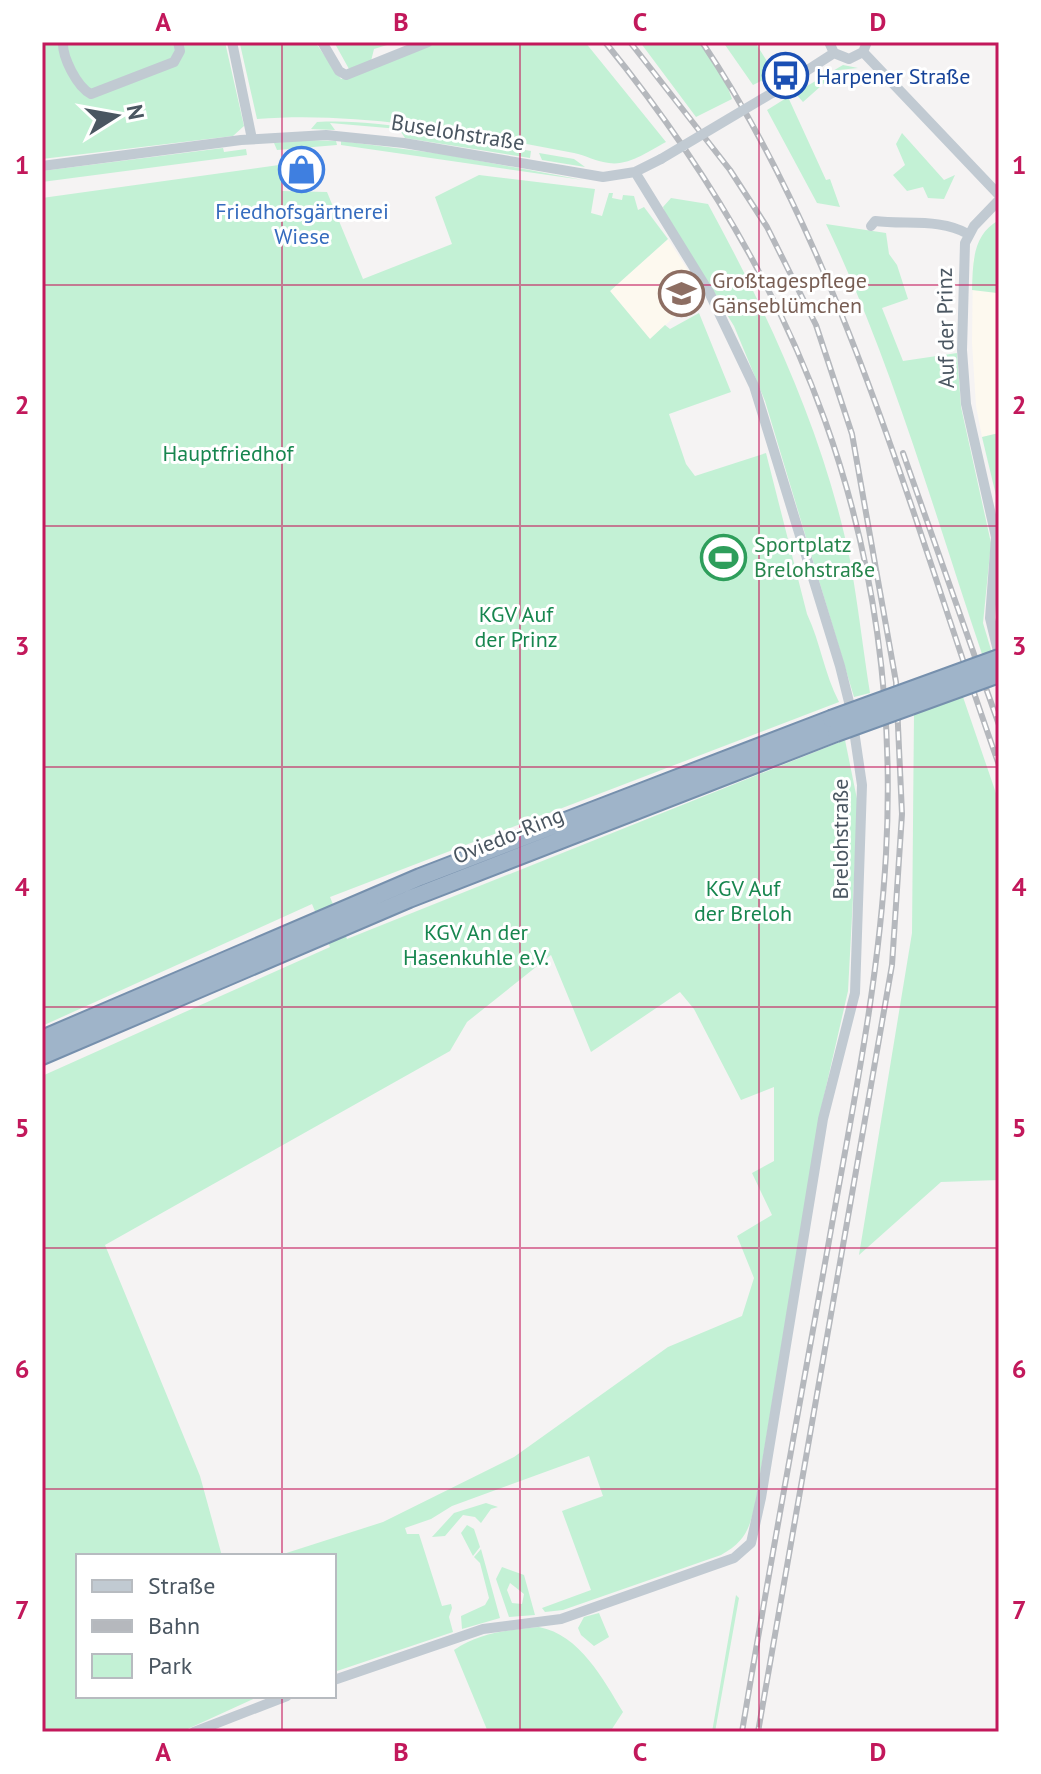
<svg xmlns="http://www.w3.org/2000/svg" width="1041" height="1774" viewBox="0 0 1041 1774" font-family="'PT Sans',sans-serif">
  <rect width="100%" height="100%" fill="#f5f3f3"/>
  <!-- commercial -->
  <path fill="#fdf9ef" d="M999,220V433L982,437L976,406L972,343L973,261L981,237Z
    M668,239L702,292L650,339L610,291Z"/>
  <!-- green -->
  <path fill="#c3f1d5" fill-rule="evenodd" d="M42,42H225L244,126L233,136L42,159Z
    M251,42H315L341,79L433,42H585L666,142C649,151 629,166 609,163C597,162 585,155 574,153C470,133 363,111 257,119L240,44Z
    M334,42H397L374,49L371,61L349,69Z
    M640,42H702L723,75L732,99L696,117Z
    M723,42H755L775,74L753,85Z
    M843,65L858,68L839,70L803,102L795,93Z
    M788,97L826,180L830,179L840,207L817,203L767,110Z
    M317,122C387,118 462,139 531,151L530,158L405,138L399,129L330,123L335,130L311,129Z
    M902,133L944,180L955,175L944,199L928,198L923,187L907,191L893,175L905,165L896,144Z
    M305,140L336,141L337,145L277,150L274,143Z
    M341,141L443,154L583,180L341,145Z
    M223,148L224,152L246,149L247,155L42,182V171Z
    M539,153L574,159L585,167L542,160Z
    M279,165L282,191L327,192L363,279L452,244L435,197L479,175L595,189L591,213L602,216L609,193H613L612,198L622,200L623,195L634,196L638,210L644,207L668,239L610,291L650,339L665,325L670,329L699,313L731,392L669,414L686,464L695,476L766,453L807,614C821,644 824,673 839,702L330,897L347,939L845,740L858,804L848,991L821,1109L755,1505C749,1531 744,1542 721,1555L563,1610L545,1612L542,1608L591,1590L562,1511L603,1496L589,1456L452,1506L431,1519L405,1528L407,1534H419L442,1606L451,1604L452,1608L449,1617L453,1632L334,1672V1556H277L383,1522L514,1457L668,1347L742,1316L754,1278L737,1236L772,1215L752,1173L774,1161V1087L741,1100L694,1009L680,992L591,1052L551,955L467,1022L450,1051L105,1245L200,1476L222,1556H78V1696H260L181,1732H42V1076L330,947L312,904L42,1026V198Z
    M671,198L708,204C769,316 824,434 850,560C858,604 863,649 870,693L854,697L765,401L734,326L666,216L663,207Z
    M999,220V290L997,293L972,290C973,263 972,235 999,220Z
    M826,224L886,233L889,254L897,265L908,299L882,308L903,361L957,353L961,407L991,543L983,623L992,653L983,657C934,512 892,362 826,224Z
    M999,433V508L982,437Z
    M963,697L999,802V1180L941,1182L859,1255L912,933L914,714Z
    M486,1503L498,1507L491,1509L481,1523L475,1517L463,1515L445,1536L432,1537L454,1513Z
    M467,1525L474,1529L480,1547L473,1556L461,1533Z
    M481,1549L500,1618L462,1629L461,1616L485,1605L489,1598L480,1563L474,1557Z
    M502,1567L524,1575L535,1615L509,1617L496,1579ZM510,1583L524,1594L522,1604L512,1603L507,1590Z
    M736,1595L739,1598L715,1732H712Z
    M599,1613L609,1637L594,1646L581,1635L578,1628L584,1617Z
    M539,1627C580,1635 603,1679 623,1712L610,1732H488L454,1650C480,1632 508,1630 539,1627Z"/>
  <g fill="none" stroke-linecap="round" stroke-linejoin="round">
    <defs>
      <path id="trunk" d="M42,1039L420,877L831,719
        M42,1056L409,899L836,733"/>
    </defs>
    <!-- trunk casing -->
    <use href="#trunk" stroke="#7690ad" stroke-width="20"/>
    <!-- minor -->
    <path stroke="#c1cad2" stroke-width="10" d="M63,42C62,57 77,87 91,94L174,62L180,51L178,42
      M232,42L252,139
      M322,42L339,71L346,75L428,42
      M829,42L834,53L849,59L863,52L867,42
      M863,52L999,195
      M772,93L834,53
      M42,166L241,140L326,135L404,143L603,177L635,172L661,159
      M999,200L974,226L965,243L962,350L966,404L996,537L990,618L999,655
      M871,226L875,221C905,225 941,218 968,234
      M334,1680L483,1629L561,1619L734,1558L751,1543L761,1498L823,1119L855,993L862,785L851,710L840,666L754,386L709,292L635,172
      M194,1732L287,1696"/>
    <!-- trunk -->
    <use href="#trunk" stroke="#9fb4c9" stroke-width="16"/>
    <defs>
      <path id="rail" d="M605,42C800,282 903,541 886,854C879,978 854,1101 832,1224C802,1393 770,1562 742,1732
        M630,42L730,170L767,227L816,325L852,434L896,682L902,814L892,965L758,1732
        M702,42C844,254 914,526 999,765
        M903,453L999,725"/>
    </defs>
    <!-- rail casing -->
    <use href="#rail" stroke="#b5b8bd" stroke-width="6"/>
    <!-- rail -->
    <use href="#rail" stroke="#fff" stroke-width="3" stroke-dasharray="9" stroke-linecap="butt"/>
    <defs>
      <path id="trunk-bridge" d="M831,719L999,658
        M836,733L999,674"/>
    </defs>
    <!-- trunk-bridge casing -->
    <use href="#trunk-bridge" stroke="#7690ad" stroke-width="20" stroke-linecap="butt"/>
    <!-- minor-bridge -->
    <path stroke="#c1cad2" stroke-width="10" d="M661,159L772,93"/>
    <!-- trunk-bridge -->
    <use href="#trunk-bridge" stroke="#9fb4c9" stroke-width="16"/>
  </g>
  <!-- grid -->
  <path fill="none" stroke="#c2185b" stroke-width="2" stroke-opacity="0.55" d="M282,42V1556M520,42V1732M759,42V1732M42,285H999M42,526H999M42,767H999M42,1007H999M42,1248H999M42,1489H999M282,1696V1732"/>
  <!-- icons -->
  <defs>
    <symbol id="bus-ring" viewBox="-11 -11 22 22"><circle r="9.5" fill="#fff" stroke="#1a4fb4" stroke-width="1.5"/><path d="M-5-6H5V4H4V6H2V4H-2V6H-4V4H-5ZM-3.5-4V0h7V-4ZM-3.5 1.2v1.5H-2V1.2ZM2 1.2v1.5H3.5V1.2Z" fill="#1a4fb4"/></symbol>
    <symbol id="shop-ring" viewBox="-11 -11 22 22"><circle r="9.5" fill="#fff" stroke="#3f7fe0" stroke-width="1.5"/><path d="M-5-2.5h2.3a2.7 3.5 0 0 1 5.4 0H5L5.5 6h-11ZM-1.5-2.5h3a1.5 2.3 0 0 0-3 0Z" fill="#3f7fe0"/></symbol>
    <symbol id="school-ring" viewBox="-11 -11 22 22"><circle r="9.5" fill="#fff" stroke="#8d6e63" stroke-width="1.5"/><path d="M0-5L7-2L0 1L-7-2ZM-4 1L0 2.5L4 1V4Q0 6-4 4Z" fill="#8d6e63"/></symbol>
    <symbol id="stadium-ring" viewBox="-11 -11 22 22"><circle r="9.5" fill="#fff" stroke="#2e9e5b" stroke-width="1.5"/><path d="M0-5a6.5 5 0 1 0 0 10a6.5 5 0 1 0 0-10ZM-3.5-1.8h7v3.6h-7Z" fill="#2e9e5b"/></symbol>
  </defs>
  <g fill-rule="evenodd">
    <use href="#bus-ring" x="760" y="50" width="51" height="51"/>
    <use href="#shop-ring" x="276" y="144" width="51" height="51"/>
    <use href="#school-ring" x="656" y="268" width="51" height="51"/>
    <use href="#stadium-ring" x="698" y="532" width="51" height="51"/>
  </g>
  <g text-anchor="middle" stroke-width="6" stroke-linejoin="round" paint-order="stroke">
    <!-- transit labels -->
    <g font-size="22" fill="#164399" stroke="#fff" text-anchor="start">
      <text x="816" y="84">Harpener Straße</text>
    </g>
    <!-- street labels -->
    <g font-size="22" fill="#4a5661" stroke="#fff">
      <text transform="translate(458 132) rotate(9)" y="8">Buselohstraße</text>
      <text transform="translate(945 328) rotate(-91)" y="8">Auf der Prinz</text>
      <text transform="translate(508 835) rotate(-22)" y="8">Oviedo-Ring</text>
      <text transform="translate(840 839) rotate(-90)" y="8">Brelohstraße</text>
    </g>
    <!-- shop labels -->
    <g font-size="22" fill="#366cbe" stroke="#fff">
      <text x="302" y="219">Friedhofsgärtnerei<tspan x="302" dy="25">Wiese</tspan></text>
    </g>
    <!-- education labels -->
    <g font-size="22" fill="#785e54" stroke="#fff" text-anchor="start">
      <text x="712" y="288">Großtagespflege<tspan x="712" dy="25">Gänseblümchen</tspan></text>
    </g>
    <!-- park labels -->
    <g font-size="22" fill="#17864f" stroke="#fff">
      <text x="228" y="461">Hauptfriedhof</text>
      <text x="516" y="622">KGV Auf<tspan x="516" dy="25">der Prinz</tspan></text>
      <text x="743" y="896">KGV Auf<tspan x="743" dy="25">der Breloh</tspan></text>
      <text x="476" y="940">KGV An der<tspan x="476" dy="25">Hasenkuhle e.V.</tspan></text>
    </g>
    <!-- leisure labels -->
    <g font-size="22" fill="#27864d" stroke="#fff" text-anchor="start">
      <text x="754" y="552">Sportplatz<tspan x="754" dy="25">Brelohstraße</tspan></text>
    </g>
  </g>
  <!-- border -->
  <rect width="1041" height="1774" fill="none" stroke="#ffffff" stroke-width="88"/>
  <!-- legend -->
  <rect x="76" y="1554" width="260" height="144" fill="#ffffff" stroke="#b7bbc0" stroke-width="2"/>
  <rect x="92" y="1580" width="40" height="12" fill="#c1cad2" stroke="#b7bbc0" stroke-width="2"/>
  <text x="148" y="1594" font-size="24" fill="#4a5661">Straße</text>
  <rect x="92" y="1620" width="40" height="12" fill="#b5b8bd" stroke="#b7bbc0" stroke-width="2"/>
  <text x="148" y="1634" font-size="24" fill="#4a5661">Bahn</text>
  <rect x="92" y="1654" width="40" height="24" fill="#c3f1d5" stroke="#b7bbc0" stroke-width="2"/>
  <text x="148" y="1674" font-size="24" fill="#4a5661">Park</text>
  <!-- north arrow -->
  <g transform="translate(116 116) rotate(79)" stroke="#ffffff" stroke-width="6" paint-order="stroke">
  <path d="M0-6L14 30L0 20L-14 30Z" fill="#4a5661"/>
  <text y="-12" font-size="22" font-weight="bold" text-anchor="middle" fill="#4a5661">N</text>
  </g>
  <rect x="44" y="44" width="953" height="1686" fill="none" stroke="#c2185b" stroke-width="3"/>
  <g font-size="26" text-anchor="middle" font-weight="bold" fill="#c2185b">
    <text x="163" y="31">A</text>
    <text x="401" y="31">B</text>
    <text x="640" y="31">C</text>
    <text x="878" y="31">D</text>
    <text x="22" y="174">1</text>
    <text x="1019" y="174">1</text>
    <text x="22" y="414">2</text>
    <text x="1019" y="414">2</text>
    <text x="22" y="655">3</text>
    <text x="1019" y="655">3</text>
    <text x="22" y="896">4</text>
    <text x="1019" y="896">4</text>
    <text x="22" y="1137">5</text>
    <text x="1019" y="1137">5</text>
    <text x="22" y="1378">6</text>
    <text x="1019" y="1378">6</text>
    <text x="22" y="1619">7</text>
    <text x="1019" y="1619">7</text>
    <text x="163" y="1761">A</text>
    <text x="401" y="1761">B</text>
    <text x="640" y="1761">C</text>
    <text x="878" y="1761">D</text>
  </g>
</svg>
